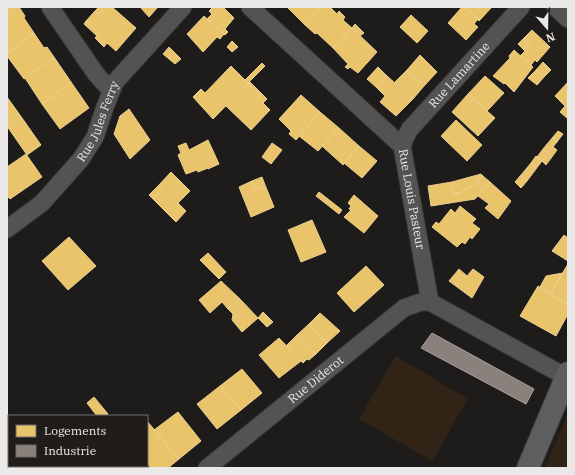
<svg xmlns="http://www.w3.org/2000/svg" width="575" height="475" viewBox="0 0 575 475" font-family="'IBM Plex Serif',serif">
  <rect width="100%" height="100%" fill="#1e1c1b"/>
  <!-- green -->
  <path fill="#312316" d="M396,356L468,399L432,461L359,419Z
    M568,413V468H545Z"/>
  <!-- homes -->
  <path fill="#e9c46a" stroke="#eacf90" d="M7,7H18L7,15Z
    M19,7L25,16L24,18L34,33L7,53V15Z
    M99,7H106L99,15L95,11Z
    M106,7H112L136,28L116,51L107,43L104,47L95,38L99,33L86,21L95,11L99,15Z
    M140,7H158L149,17Z
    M213,7H223L234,18L225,29L228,32L225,35L207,19L212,14L209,11Z
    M289,7H322L305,25L288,8Z
    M322,7H330L337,14L339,11L345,17L343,20L352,28L333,48L317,33L315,34L305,25Z
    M462,7H465L478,19L474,24L478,27L466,40L448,23Z
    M465,7H492L479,21Z
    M411,15L428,31L417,43L400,27Z
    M204,16L224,34L220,39L217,37L203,52L187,34Z
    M86,21L99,33L97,36L84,24Z
    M355,24L364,33L360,36L352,28Z
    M352,28L377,52L358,73L350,67L348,69L345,67L348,64L333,48Z
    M532,30L550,47L537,62L535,60L531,65L520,56L525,51L523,49L530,43L524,38Z
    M34,33L44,48L47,47L54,57L24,79L7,56V53Z
    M524,38L530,43L523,49L518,44Z
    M232,41L238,47L232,52L227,47Z
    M169,47L181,59L175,64L163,54Z
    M514,50L533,67L514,92L505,83L504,84L493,76L510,58L509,56Z
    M420,55L437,72L424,86L407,70Z
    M54,57L71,82L42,104L25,78Z
    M543,62L551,70L544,77L536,70Z
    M262,63L265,66L248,83L245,80Z
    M231,66L248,83L213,119L193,97L201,89L205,93Z
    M378,67L387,76L376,87L367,79Z
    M407,70L424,86L413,99L395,82Z
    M536,70L544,77L537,85L528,78Z
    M387,76L413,99L396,116L380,102L385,96L376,87Z
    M485,76L504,93L487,111L468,94Z
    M71,82L89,108L60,129L42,104Z
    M250,82L267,99L263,103L259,99L260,96L248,84Z
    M568,82V109L555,96Z
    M248,84L260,96L259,99L270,110L251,130L226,106Z
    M468,94L495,118L478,136L452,112Z
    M301,95L320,112L296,140L289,134L291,131L279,119Z
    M7,97L22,118L9,129L7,126Z
    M565,106L568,109V119L560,112Z
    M129,109L150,140L130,159L114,134L120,116Z
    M320,112L339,128L318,151L299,136Z
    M22,118L41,145L27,155L9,129Z
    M456,120L482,145L467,161L441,136Z
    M339,128L359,146L343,165L322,146Z
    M558,131L563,134L557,142L553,137Z
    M553,137L557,142L548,153L543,149Z
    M208,140L219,164L208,169V168L198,172L197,170L186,174L178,155L181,153L178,146L186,143L189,150Z
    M272,143L282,150L271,164L262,157Z
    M359,146L377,161L362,178L344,163Z
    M553,147L557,150L546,165L542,161Z
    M543,149L548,153L542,161L537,157Z
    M26,154L42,177L10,199L7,196V167Z
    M536,156L542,161L536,169L531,163Z
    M531,163L536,169L527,181L521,175Z
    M171,172L190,191L178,203L186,211L176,222L153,199L162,190L158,186Z
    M481,174L483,176L475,185L459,193H453L452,182Z
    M521,175L527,181L521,188L515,182Z
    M483,176L490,182L475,199L431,206L428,186L452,182L453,193H459L475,185Z
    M262,177L265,185L256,189L252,181Z
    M252,181L256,189L265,185L274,207L251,217L239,187Z
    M490,182L511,201L498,219L485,208L489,204L478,196Z
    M158,186L162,190L153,199L149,195Z
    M319,192L342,210L339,214L316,196Z
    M354,195L378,216L364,233L344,217L351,210L349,209L351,206L348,203Z
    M460,206L476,219L472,223L480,229L472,239L470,237L465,244L462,242L457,247L432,227L436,222L439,224L451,209L455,213Z
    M312,220L326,252L301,262L288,230Z
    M564,235L568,238V261L552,251Z
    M69,237L96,266L68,290L42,261Z
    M208,253L226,272L219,279L200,260Z
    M568,264V305L550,294Z
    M366,266L384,285L354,312L337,293Z
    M459,269L467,276L473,269L484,277L472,298L449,281Z
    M563,273L550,294L540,287L546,276Z
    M221,281L240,299L228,309L222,302L210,313L199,300Z
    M538,286L568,305V314L556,336L520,316Z
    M240,299L258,318L242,332L232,320L233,314L228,309Z
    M263,312L273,322L267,327L258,318Z
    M320,313L340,331L327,343L309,324Z
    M309,324L327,343L316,354L297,335Z
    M297,335L316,354L309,360L307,359L303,363L286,346Z
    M279,338L301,361L279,378L259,355Z
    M242,369L262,393L241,410L220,386Z
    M220,386L241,410L217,429L197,404Z
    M94,397L108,414L105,416H97L87,403Z
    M178,412L201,441L179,459L154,430Z
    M147,421L179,459L168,468H151L147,463Z
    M13,466H56L53,468H10Z"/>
  <!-- industry -->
  <path fill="#8a817c" stroke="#a7a09c" d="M432,333L534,389L526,404L421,348Z"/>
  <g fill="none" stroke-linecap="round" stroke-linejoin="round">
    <defs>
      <g id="street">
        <path d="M50,7L96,74L111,91"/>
        <path id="s1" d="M250,7L402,146L430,302"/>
        <path d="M555,7L568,19"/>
        <path id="s2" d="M402,146L405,138L410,129L521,7"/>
        <path id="s3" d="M7,229L42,203L81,159L95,137L105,107L115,82L183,7"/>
        <path id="s4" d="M207,468L404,308L421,302H430L568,378"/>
      </g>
      <path id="secondary" d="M528,468L568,373"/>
    </defs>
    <!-- street casing -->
    <use href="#street" stroke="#393736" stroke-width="19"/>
    <!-- secondary casing -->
    <use href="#secondary" stroke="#393736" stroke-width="24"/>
    <!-- street -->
    <use href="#street" stroke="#545352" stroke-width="17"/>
    <!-- secondary -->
    <use href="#secondary" stroke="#5e5d5f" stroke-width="22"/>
  </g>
  <g text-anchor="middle" stroke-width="4" stroke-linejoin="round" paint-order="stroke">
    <!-- street labels -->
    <g font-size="12" fill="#ebe9e8" stroke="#1f1c1a">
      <text dy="4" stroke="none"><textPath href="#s2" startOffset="92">Rue Lamartine</textPath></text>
      <text dy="4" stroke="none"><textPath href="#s3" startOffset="144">Rue Jules Ferry</textPath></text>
      <text dy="4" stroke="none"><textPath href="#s1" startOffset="260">Rue Louis Pasteur</textPath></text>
      <text dy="4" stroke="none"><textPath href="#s4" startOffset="140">Rue Diderot</textPath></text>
    </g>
  </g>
  <!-- border -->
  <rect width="575" height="475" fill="none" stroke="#ebe9e8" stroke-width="16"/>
  <!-- legend -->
  <rect x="8" y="415" width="140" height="52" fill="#1f1c1a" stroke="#716e6c"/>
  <rect x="16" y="425" width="20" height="12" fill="#e9c46a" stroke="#716e6c"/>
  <text x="44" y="435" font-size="12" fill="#ebe9e8">Logements</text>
  <rect x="16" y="445" width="20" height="12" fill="#8a817c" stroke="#716e6c"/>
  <text x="44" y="455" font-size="12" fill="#ebe9e8">Industrie</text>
  <!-- north arrow -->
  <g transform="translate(547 28) rotate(160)" stroke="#1f1c1a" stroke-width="3" paint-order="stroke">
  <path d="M0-3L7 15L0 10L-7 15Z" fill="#ebe9e8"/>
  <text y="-6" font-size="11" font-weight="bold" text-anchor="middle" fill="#ebe9e8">N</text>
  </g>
</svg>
